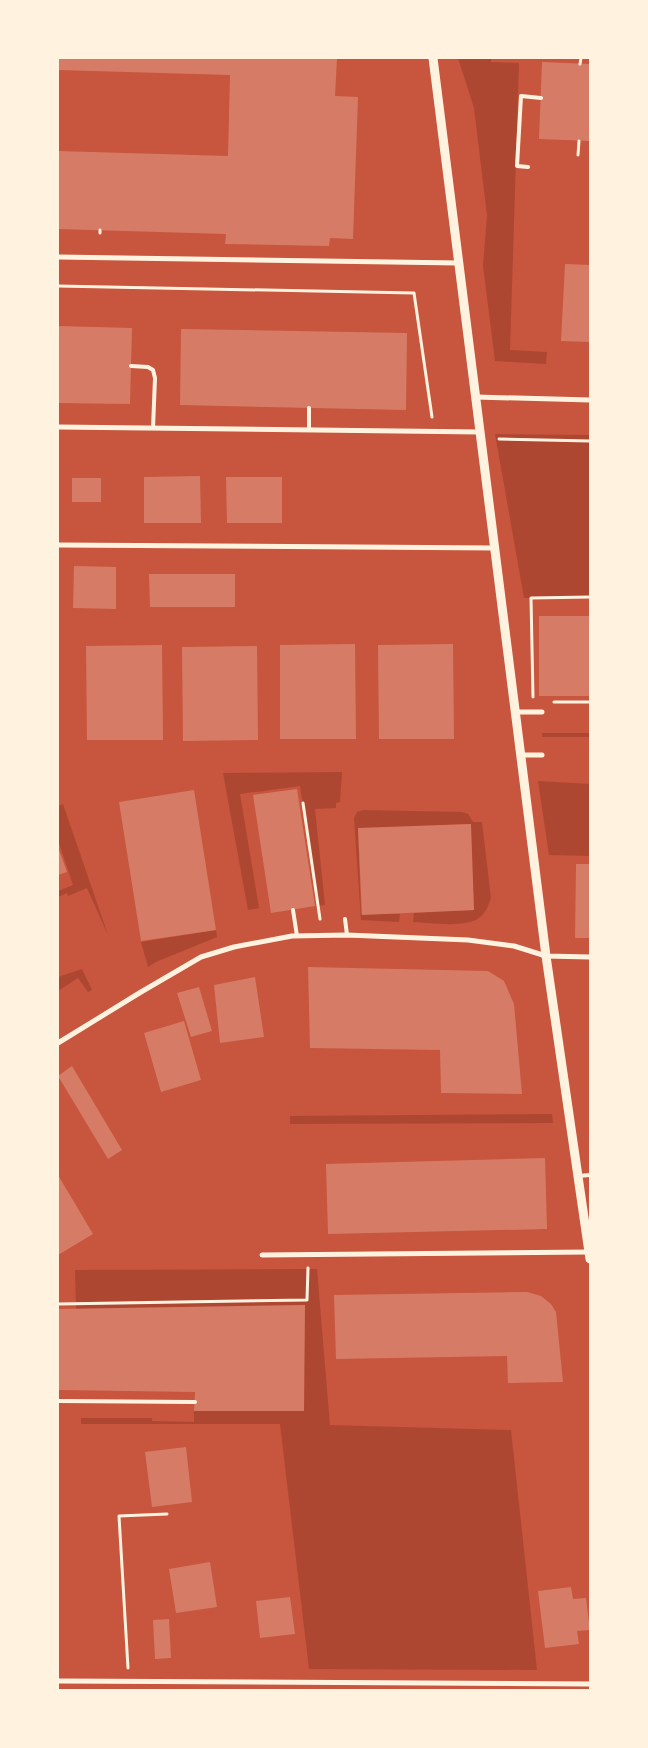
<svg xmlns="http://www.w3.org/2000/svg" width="648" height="1748" viewBox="0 0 648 1748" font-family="'Fira Sans',sans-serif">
  <rect width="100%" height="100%" fill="#c8553d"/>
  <!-- green -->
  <path fill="#ae4732" d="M458,58H491V62L519,63L510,350L547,352L546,364L495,361L483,266L487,215L474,108Z
    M495,434L590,435V597L524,598Z
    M542,733H590V737H542Z
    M342,772L340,802L336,803V808L315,809L325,905L318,906L300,786L240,794L259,908L248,910L223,773Z
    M538,781L590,784V856L549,855Z
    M63,804L108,935L87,888L68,896L67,893L58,897V891L73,885L58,840V806Z
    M363,810L462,812L468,814L473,822H482L491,898C488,906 486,913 479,918C465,928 431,923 413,922L414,913L474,910L470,824L358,829L361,914H400L399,922L361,920L354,818L357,812Z
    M216,930L217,937L156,962L148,967L141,942Z
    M82,969L92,990L88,992L78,978L58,991V977Z
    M552,1114L553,1123L290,1124V1116Z
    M304,1269H317L330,1425L511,1430L537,1670L309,1669L280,1424H81V1418H152V1421L194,1422V1411H304L76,1309L75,1270Z"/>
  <!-- building -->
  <path fill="#d67c66" d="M58,58H337L335,96L358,97L353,239L330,238L329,246L225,244L226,234L58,229V151L228,156L230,75L58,70Z
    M542,62L590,64V141L539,139Z
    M565,264L590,265V342L561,341Z
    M58,326L132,328L130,404L58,403Z
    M181,329L407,333L406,410L180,405Z
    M200,476L201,523H144V477Z
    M226,477H282V523H227Z
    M72,478H101V502H72Z
    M74,566L116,567V609L73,608Z
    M149,574H235V607H150Z
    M539,616H590V696H539Z
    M355,644L356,739H280V645Z
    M453,644L454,739H379L378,645Z
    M162,645L163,740H87L86,646Z
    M257,646L258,740L183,741L182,647Z
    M297,789L315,906L271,913L253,795Z
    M194,790L216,930L141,941L119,802Z
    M471,824L474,910L362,915L358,828Z
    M58,847L67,872L58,875Z
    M576,864H590V938H575Z
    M308,967L488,971L504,981L514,1004L522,1094L441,1093L440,1050L310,1048Z
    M255,977L264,1037L220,1043L214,985Z
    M199,987L212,1031L191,1037L177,993Z
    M184,1021L201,1080L161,1092L144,1033Z
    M72,1066L122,1150L108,1159L58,1076Z
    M545,1158L547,1229L328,1234L326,1164Z
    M58,1175L93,1234L58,1255Z
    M527,1292L541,1296L551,1304L556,1312L563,1382L508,1383L507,1356L336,1359L334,1295Z
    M305,1305L304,1411H194L195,1392L58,1390V1309Z
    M186,1447L192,1502L152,1507L145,1452Z
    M210,1562L217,1607L176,1613L169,1569Z
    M571,1587L573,1599L586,1598L590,1630L577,1631L579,1644L545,1648L538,1591Z
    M290,1597L295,1634L260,1638L256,1601Z
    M169,1619L171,1658L155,1659L153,1620Z"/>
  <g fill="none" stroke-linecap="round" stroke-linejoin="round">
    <!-- path -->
    <path stroke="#fff3e0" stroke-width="3" d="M580,64L581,58
      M578,155L579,141
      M100,233V230
      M58,286L414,293L432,417
      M499,439L590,441
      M533,697L531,598L590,597
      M554,702H590
      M303,803L320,919
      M58,1304L307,1300L308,1268
      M128,1668L119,1516L167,1514"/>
    <!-- service -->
    <path stroke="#fff3e0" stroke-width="4" d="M528,167L517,166L521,96L541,98
      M131,366L148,367L153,370L155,378L153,428
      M309,408V430
      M293,910L297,936
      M345,919L347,935
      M578,1176L590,1175
      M58,1401L195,1402"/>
    <!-- minor -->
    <path stroke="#fff3e0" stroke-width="5" d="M58,257L459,263
      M476,397L590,400
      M58,427L480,432
      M58,545L495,548
      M515,712H542
      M520,755H542
      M58,1043L141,992L201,957L234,947L292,936L347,935L468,940L514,946L546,956L590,957
      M262,1255L589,1252
      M58,1681L590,1684"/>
    <!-- tertiary -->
    <path stroke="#fff3e0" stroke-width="9" d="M433,58L546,956L590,1259"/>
  </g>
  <!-- border -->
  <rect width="648" height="1748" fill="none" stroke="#fff3e0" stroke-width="118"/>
</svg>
